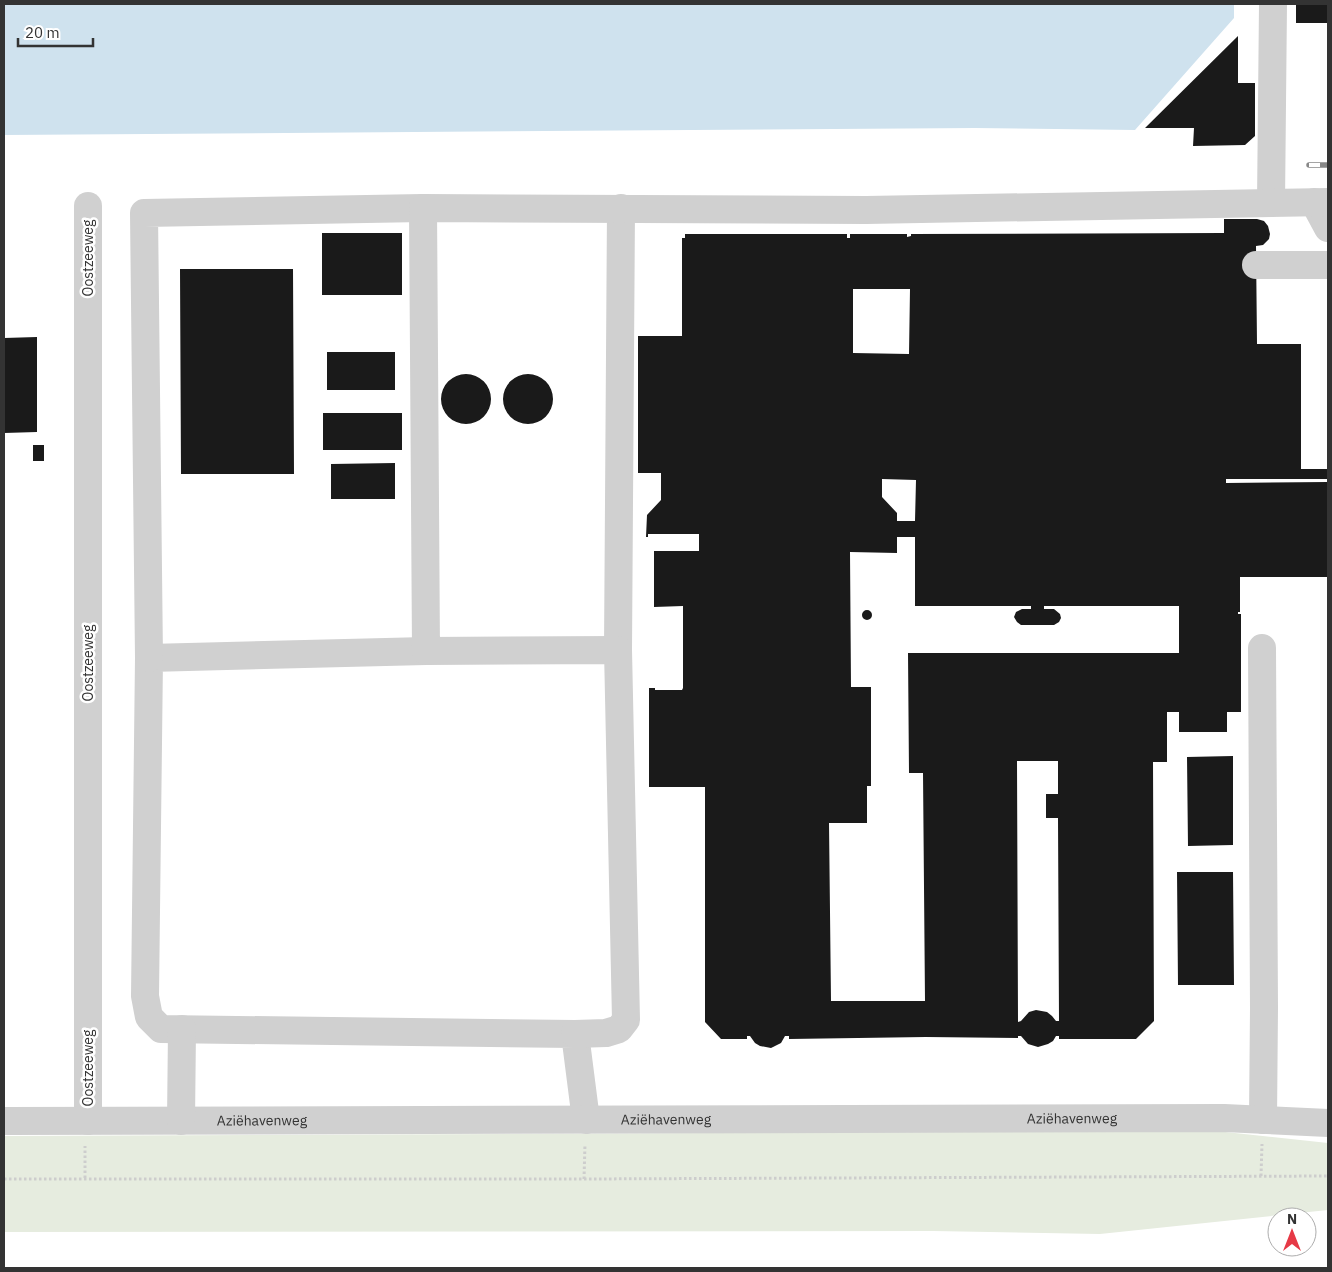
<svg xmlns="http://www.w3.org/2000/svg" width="1332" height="1272" viewBox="0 0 1332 1272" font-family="'IBM Plex Sans',sans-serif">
  <rect width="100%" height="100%" fill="#fff"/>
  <!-- green -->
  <path fill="#e6ecdf" d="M1216,1131L1328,1143V1210L1100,1234L933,1231L4,1232V1136Z"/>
  <!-- water -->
  <path fill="#cfe2ee" d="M4,4H1234V18L1135,130L975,128L4,135Z"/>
  <!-- building -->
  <path fill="#1a1a1a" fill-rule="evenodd" d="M1296,4H1328V23H1296Z
    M1238,36V83H1255V136L1245,145L1193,146L1194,128H1145Z
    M1224,219H1257L1264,221L1268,226L1270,234L1269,239L1263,245L1256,246L1257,344H1301V469H1328V479H1226V483L1328,482V577H1240V612H1238V614H1241V712H1227V732H1179V712H1167V762H1153L1154,1021L1136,1039H1059V1036H1056L1053,1041L1048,1044L1038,1047L1028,1044L1021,1036H1018V1038L926,1037L789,1039V1036H785L781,1043L771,1048L760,1046L755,1043L750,1036H747V1039H721L705,1022V787H649V688H655V690H682L683,688V606L654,607V551H699V534H648V537H646L647,515L661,500V473H638V336H682V238H685V234H847V238H850V234H907V237L911,236V234L1224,233ZM853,289H910L909,354L853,353ZM882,479L916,480L915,521H897V513L882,497ZM897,537H915V606H1031V609H1022L1016,612L1014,617L1017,622L1021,625H1054L1059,622L1061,618L1060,614L1054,609H1044V606H1179V653H908L909,773H923L925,1001H831L829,823H867V786H871V687H851L850,552L897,553ZM1017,761H1058V794H1046V818H1058L1059,1021H1056L1052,1016L1047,1012L1036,1010L1029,1012L1021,1021L1018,1022Z
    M322,233H402V295H322Z
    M180,269H293L294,474H181Z
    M37,337V432L4,433V338Z
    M327,352H395V390H327Z
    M441 399a25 25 0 1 1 50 0a25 25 0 1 1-50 0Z
    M503 399a25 25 0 1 1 50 0a25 25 0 1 1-50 0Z
    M323,413H402V450H323Z
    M33,445H44V461H33Z
    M395,463V499H331V464Z
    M862 615a5 5 0 1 1 10 0a5 5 0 1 1-10 0Z
    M1233,756V845L1188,846L1187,757Z
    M1177,872H1233L1234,985H1178Z"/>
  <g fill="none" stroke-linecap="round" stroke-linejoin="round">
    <!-- path -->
    <path stroke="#cdcdcd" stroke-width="3" stroke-dasharray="2.5 2.5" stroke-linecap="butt" d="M1261,1176L1262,1144
      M85,1178V1146
      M4,1179H584L1328,1176
      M584,1179L585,1144"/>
    <!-- minor -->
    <g stroke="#d0d0d0" stroke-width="28">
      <path d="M1314,202L1328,228"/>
      <path d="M1271,203L1273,4"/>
      <path d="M88,206V1121"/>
      <path d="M1256,265H1328"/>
      <path d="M1262,648L1264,1008L1263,1120"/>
      <path d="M618,650L621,208"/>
      <path d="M426,651L149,658L145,996L149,1017L161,1029L575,1034L586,1120"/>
      <path d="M149,658L144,213L423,208"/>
      <path d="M575,1034L606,1033L619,1029L626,1020L618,650L426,651L423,208L866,210L1328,202"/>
      <path id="s1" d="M4,1121L1224,1118L1328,1123"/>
      <path d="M181,1121L182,1029"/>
    </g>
    <defs>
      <path id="rail" d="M1309,165H1328"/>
    </defs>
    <!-- rail casing -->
    <use href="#rail" stroke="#888" stroke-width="5.5"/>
    <!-- rail -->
    <use href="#rail" stroke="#fff" stroke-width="4" stroke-dasharray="11" stroke-linecap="butt"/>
  </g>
  <g text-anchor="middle" stroke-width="5" stroke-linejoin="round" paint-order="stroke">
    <!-- street labels -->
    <g font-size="14" fill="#333" stroke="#fff">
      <text transform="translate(88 258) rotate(-90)" y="5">Oostzeeweg</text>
      <text transform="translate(88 663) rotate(-90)" y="5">Oostzeeweg</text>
      <text transform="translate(88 1068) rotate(-90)" y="5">Oostzeeweg</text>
      <text dy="5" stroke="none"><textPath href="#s1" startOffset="1068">Aziëhavenweg</textPath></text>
      <text dy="5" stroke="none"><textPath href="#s1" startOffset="258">Aziëhavenweg</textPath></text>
      <text dy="5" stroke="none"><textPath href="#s1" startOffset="662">Aziëhavenweg</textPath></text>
    </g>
  </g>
  <!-- border -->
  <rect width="1332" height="1272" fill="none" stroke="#333333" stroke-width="10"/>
  <!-- north arrow -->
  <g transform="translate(1292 1232)"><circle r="24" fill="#ffffff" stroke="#adadad"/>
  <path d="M0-4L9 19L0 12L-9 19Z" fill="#e63946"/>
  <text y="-8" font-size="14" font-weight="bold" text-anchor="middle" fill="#333333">N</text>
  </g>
  <!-- scale -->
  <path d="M18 38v8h75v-8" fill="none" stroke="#333333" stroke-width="2.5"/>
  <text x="25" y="38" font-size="15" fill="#333333" stroke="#ffffff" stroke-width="4" paint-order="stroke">20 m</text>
</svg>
